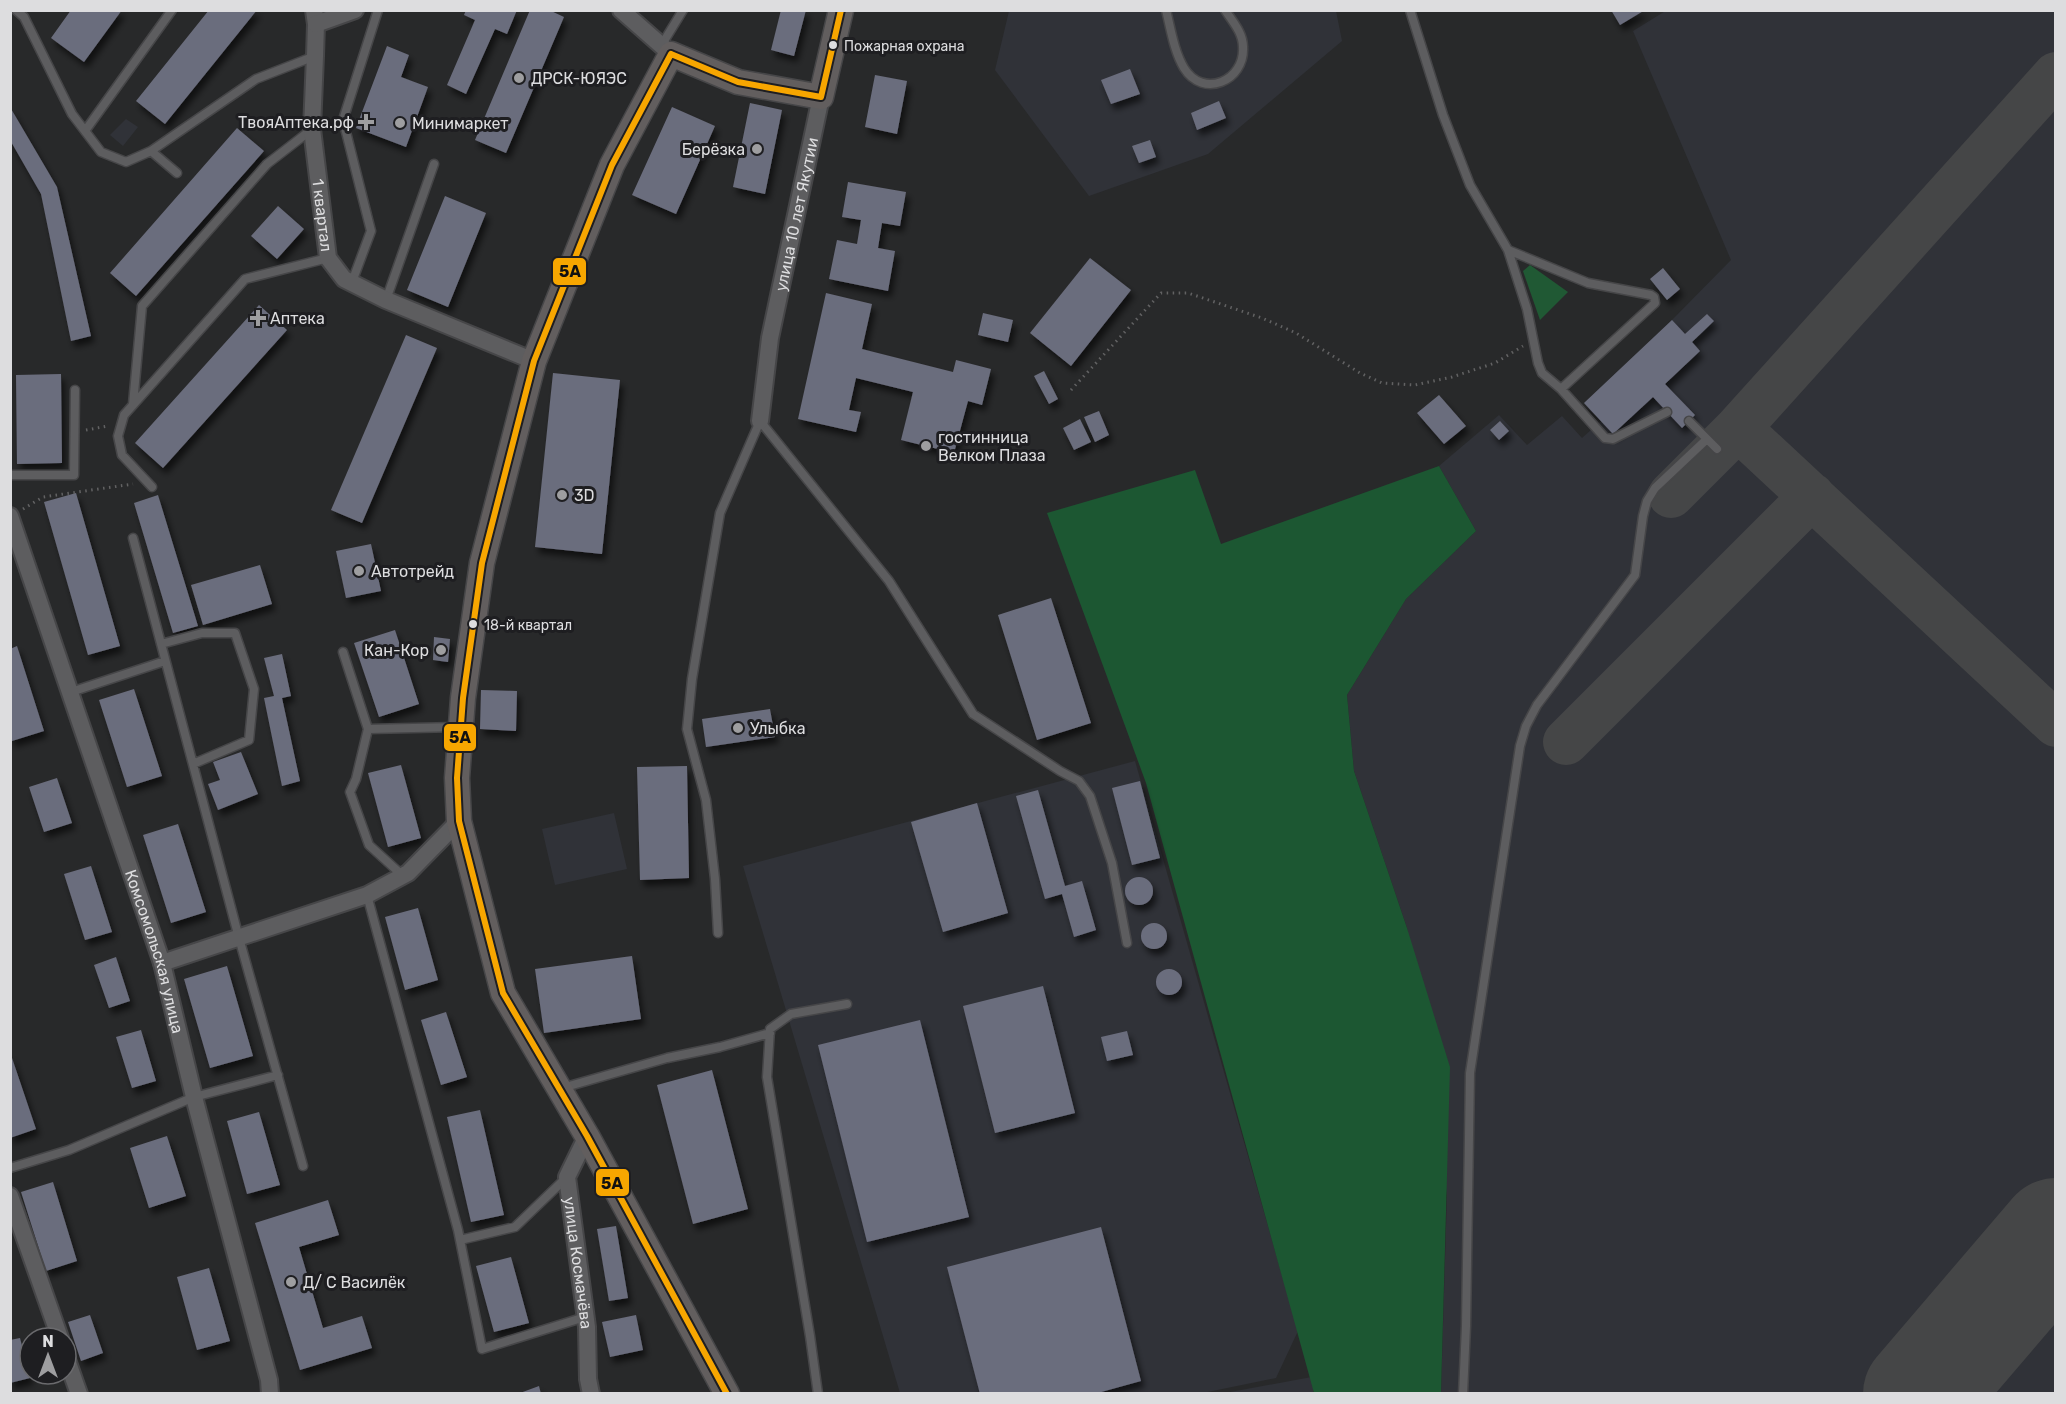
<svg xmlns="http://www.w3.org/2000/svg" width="2066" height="1404" viewBox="0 0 2066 1404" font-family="Rubik,sans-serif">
  <defs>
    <filter id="shadow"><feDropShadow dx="3.5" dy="6" stdDeviation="3" flood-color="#0009"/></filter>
  </defs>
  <rect width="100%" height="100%" fill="#28292a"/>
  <!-- built -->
  <path fill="#303238" d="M1667,10L2055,11V1393H1441L1447,1195L1407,928L1354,771L1347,695L1406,599L1476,531L1439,466L1499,415L1527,445L1562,416L1582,438L1601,421L1584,403L1672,320L1731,260L1633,31Z
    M1009,11H1336L1342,41L1208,154L1089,196L995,70Z
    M126,119L138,127L123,146L110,135Z
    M1135,761L1298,1331L1276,1378L1198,1394L900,1393L743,866Z
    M614,813L627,869L555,885L542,829Z
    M1317,1376L1313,1393H1225Z"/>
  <!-- green -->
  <path fill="#205934" d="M1530,265L1568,292L1540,320L1523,271Z"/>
  <!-- forest -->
  <path fill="#1c5732" d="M1439,466L1476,531L1406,599L1347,695L1354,771L1407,928L1450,1067L1441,1393H1314L1146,783L1047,513L1195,470L1221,544Z"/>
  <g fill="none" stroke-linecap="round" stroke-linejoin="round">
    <!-- taxiway -->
    <path stroke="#454647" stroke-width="46" d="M1738,428L2056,75
      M1671,495L1738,428L2056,724
      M1566,742L1812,496"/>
    <!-- runway -->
    <path stroke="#454647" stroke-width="114" d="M1920,1394L2056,1235"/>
  </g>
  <!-- building -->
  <path fill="#6b6d7d" filter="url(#shadow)" d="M71,10H122L84,62L51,38Z
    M209,10H257L165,124L136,101Z
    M466,10H517L507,34L495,29L466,94L447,85L475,20L464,15Z
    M530,10H549L564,17L506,153L475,140Z
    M781,10H806L794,56L771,50Z
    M1611,10H1645L1620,25Z
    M387,46L409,55L401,77L428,87L406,147L356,128Z
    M1130,69L1140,94L1111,104L1101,80Z
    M875,75L907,81L897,134L865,127Z
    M1219,101L1226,118L1197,130L1191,113Z
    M750,103L782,110L765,194L733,187Z
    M10,107L57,187L91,336L71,341L41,194L10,140Z
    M672,107L715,126L676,214L632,195Z
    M237,128L264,151L136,296L110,273Z
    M1150,140L1156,157L1139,163L1132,146Z
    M848,182L906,192L900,226L882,223L878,248L895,251L888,291L829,279L837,240L857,244L861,220L842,217Z
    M445,196L486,213L448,307L407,290Z
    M278,206L304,229L277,259L251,236Z
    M1090,258L1131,290L1071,366L1030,333Z
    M1663,268L1680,289L1667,300L1650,279Z
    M826,293L872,304L862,349L953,372L956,360L991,369L982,405L968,401L954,453L901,440L913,392L856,378L849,410L861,412L856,432L798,419Z
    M259,305L287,330L163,468L135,443Z
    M983,313L1013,320L1008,342L978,335Z
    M1707,314L1714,321L1692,342L1700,351L1665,384L1695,415L1682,428L1653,397L1613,434L1584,403L1672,320L1685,334Z
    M406,335L437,348L362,523L331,510Z
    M1044,371L1058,399L1049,404L1034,376Z
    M553,373L620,380L602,554L535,547Z
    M61,374L62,463L17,464L16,375Z
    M1439,395L1466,426L1444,444L1417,413Z
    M1099,411L1109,435L1095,442L1084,417Z
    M1080,419L1091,442L1074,450L1063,428Z
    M1500,421L1509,431L1499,440L1490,430Z
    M76,493L120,646L88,655L44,502Z
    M158,495L198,626L173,633L134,503Z
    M371,544L381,591L346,598L336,551Z
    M260,565L272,604L203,625L191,585Z
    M1051,598L1091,723L1037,740L998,615Z
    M395,630L419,704L379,717L354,643Z
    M434,637L450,639L448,662L433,660Z
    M17,646L44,731L12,741L10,736V649Z
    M282,654L291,696L282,698L300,781L282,786L264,698L274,696L264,658Z
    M134,689L162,776L127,787L99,700Z
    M481,690L517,691L516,731L480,729Z
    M770,709L775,737L706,747L702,719Z
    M241,752L258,794L218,810L208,784L220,780L213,762Z
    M401,765L421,838L388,847L368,773Z
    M687,766L689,878L640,880L637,767Z
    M57,778L72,823L44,832L29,787Z
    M1140,781L1160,858L1132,865L1112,788Z
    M1038,790L1065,886L1082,881L1096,930L1074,937L1062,894L1045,899L1016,796Z
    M977,803L1008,913L943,932L911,822Z
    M178,824L206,912L171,923L143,835Z
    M91,866L112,932L85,940L64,874Z
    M1125 891a14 14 0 1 1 28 0a14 14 0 1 1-28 0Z
    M418,908L438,980L405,990L385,917Z
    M1141 936a13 13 0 1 1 26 0a13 13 0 1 1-26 0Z
    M632,956L641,1019L544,1033L535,969Z
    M116,957L130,1001L109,1008L94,965Z
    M227,966L253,1056L210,1068L184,979Z
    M1156 982a13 13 0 1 1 26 0a13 13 0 1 1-26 0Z
    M1043,986L1075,1113L995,1133L963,1006Z
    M446,1012L467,1077L441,1085L421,1020Z
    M920,1020L969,1217L867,1242L818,1045Z
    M141,1030L156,1081L132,1088L116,1037Z
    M1127,1031L1133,1055L1107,1061L1101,1037Z
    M10,1052L36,1129L10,1138Z
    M712,1070L748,1209L693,1224L657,1085Z
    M480,1110L504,1215L471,1222L447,1117Z
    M259,1112L280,1185L247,1194L227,1121Z
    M167,1136L186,1196L149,1208L130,1148Z
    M53,1182L77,1261L46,1271L21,1192Z
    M328,1200L339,1235L299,1247L323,1328L362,1316L372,1348L300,1370L255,1223Z
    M616,1226L628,1298L609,1301L597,1229Z
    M1101,1227L1141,1381L1094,1394H980L947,1267Z
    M511,1257L529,1323L494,1332L476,1266Z
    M209,1268L230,1341L197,1350L177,1277Z
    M90,1315L103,1353L81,1361L68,1322Z
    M636,1315L643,1350L610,1357L602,1322Z
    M20,1338L30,1378L10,1383V1340Z
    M539,1386L541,1394H520V1393Z"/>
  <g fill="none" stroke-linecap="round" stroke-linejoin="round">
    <defs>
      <path id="lane" d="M16,10L24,17L72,114L101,152L126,162L151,151
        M1166,10C1171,30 1174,51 1184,68C1203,99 1245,81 1243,47C1243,33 1233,22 1225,10
        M1410,10L1443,115L1470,185L1508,250
        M661,46L683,10
        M85,131L172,10
        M177,173L151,151L256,79L315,56
        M1508,250L1588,283L1651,295L1654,297L1655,303L1561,389L1542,373L1538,363L1527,309Z
        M352,282L371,231L343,120L378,10
        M386,300L434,164
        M1561,389L1605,438L1613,439L1667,412
        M133,404L142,306L267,164L311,130
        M1689,421L1717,449
        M10,475H74L75,390
        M152,487L122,455L118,436L124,415L245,279L328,258
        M133,538L239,938L303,1166
        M161,644L202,633H235L254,689L249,740L193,764
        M343,652L368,729L458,727
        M71,692L165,661
        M368,729L356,779L350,792L369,845L402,875
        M367,895L458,1230L482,1349L585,1317
        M718,933L715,879L706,800L687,729L692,679L720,513L760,421L889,581L973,714L1060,771L1079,781L1090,796L1112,863L1127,943
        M562,1088L667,1058L720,1047L770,1033
        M10,1168L69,1150L194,1097L278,1075
        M460,1240L515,1227L567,1177
        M818,1394L810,1336L767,1077L770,1029L791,1014L847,1004
        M1463,1394L1466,1326L1470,1073L1520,746L1526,726L1537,705L1635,575L1643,516L1647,501L1655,488L1707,439"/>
      <g id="street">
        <path id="s1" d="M314,10L316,24L315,56L312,129L328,258L344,279L386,300L534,361"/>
        <path d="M621,10L671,54"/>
        <path d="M316,24L355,10"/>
        <path id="s2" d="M760,421L770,338L821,97"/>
        <path id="s3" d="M10,516L162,963L194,1097L269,1380L270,1394"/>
        <path d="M162,963L367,895L408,873L459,821"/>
        <path id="s4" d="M587,1136L567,1177L587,1327L588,1379L591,1394"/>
        <path d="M10,1196L60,1338"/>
        <path d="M66,1357L79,1394"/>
      </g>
      <path id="secondary" d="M727,1394L587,1136L503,993L459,821L457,778L463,698L482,563L534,361L612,165L671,54L738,82L821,97L841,10"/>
    </defs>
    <!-- lane casing -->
    <use href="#lane" stroke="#464648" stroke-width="11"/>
    <!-- street casing -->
    <use href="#street" stroke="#464648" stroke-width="20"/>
    <!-- secondary casing -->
    <use href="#secondary" stroke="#464648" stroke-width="27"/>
    <!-- path -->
    <path stroke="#626263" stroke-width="3" stroke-dasharray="1.5 4.5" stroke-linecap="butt" d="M1071,390L1161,293H1188L1262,318L1296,333L1360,373L1382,383L1415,385L1452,377L1495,363L1523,346
      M86,430L108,426
      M23,509L43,497L133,484"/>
    <!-- lane -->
    <use href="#lane" stroke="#5d5d5f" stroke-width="8"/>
    <!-- street -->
    <use href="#street" stroke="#5d5d5f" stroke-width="16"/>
    <!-- secondary -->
    <use href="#secondary" stroke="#625e5e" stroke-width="24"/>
    <defs>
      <path id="bus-1" d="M671,54L612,165L534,361L482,563L463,698L457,778L459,821L503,993L587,1136L727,1394
        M671,54L738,82L821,97
        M821,97L841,10"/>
    </defs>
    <!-- bus-1 casing -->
    <use href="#bus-1" stroke="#1e1e21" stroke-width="10"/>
    <!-- bus-1 -->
    <use href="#bus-1" stroke="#f7a600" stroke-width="6"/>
  </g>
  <!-- markers -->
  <g fill="#dddddf" stroke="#1e1e21" stroke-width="2">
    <circle cx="833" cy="45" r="5"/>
    <circle cx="473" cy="624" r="5"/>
  </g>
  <g fill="#9e9ea0" stroke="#1e1e21" stroke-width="2">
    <circle cx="519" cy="78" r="6"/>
    <path d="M363 113h6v6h6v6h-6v6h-6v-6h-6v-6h6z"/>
    <circle cx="400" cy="123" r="6"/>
    <circle cx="757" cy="149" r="6"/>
    <path d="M255 309h6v6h6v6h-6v6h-6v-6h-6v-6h6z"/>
    <circle cx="926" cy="446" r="6"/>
    <circle cx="562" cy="495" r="6"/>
    <circle cx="359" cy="571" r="6"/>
    <circle cx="441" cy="650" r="6"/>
    <circle cx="738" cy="728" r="6"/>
    <circle cx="291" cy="1282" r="6"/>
  </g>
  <g text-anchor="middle" stroke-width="6" stroke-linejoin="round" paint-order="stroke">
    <!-- bus labels -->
    <g font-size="14" fill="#dddddf" stroke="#1e1e21" text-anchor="start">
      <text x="844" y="51">Пожарная охрана</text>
      <text x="484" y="630">18-й квартал</text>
    </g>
    <!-- poi labels -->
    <g font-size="16" fill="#dddddf" stroke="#1e1e21" text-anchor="start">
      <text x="531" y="84">ДРСК-ЮЯЭС</text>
      <text x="354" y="128" text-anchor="end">ТвояАптека.рф</text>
      <text x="412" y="129">Минимаркет</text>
      <text x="745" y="155" text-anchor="end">Берёзка</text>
      <text x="270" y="324">Аптека</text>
      <text x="938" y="443">гостинница<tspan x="938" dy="18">Велком Плаза</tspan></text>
      <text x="574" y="501">3D</text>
      <text x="371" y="577">Автотрейд</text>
      <text x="429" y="656" text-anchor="end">Кан-Кор</text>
      <text x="750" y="734">Улыбка</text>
      <text x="303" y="1288">Д/ С Василёк</text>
    </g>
    <!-- street labels -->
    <g font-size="16" fill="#dddddf" stroke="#1e1e21">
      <text dy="6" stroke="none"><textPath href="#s1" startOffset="206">1 квартал</textPath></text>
      <text dy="6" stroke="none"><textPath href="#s2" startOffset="210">улица 10 лет Якутии</textPath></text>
      <text dy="6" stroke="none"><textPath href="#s3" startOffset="459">Комсомольская улица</textPath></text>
      <text dy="6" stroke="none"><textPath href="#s4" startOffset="132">улица Космачёва</textPath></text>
    </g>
  </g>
  <g stroke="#1e1e21" stroke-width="2">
    <rect x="552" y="257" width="35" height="29" rx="6" fill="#f7a600"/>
    <rect x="443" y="723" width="34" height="29" rx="6" fill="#f7a600"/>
    <rect x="595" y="1168" width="35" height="29" rx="6" fill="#f7a600"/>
  </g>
  <g font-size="16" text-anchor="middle" font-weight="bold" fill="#111">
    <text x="570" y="277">5А</text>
    <text x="460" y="743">5А</text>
    <text x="612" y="1189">5А</text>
  </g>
  <!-- border -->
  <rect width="2066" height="1404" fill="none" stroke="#dddddf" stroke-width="24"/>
  <!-- north arrow -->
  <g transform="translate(48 1356)"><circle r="28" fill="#1e1e21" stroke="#6a6a6d" stroke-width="1.5"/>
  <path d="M0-4.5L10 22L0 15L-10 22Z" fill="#9e9ea0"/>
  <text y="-9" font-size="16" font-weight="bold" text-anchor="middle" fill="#dddddf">N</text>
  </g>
</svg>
